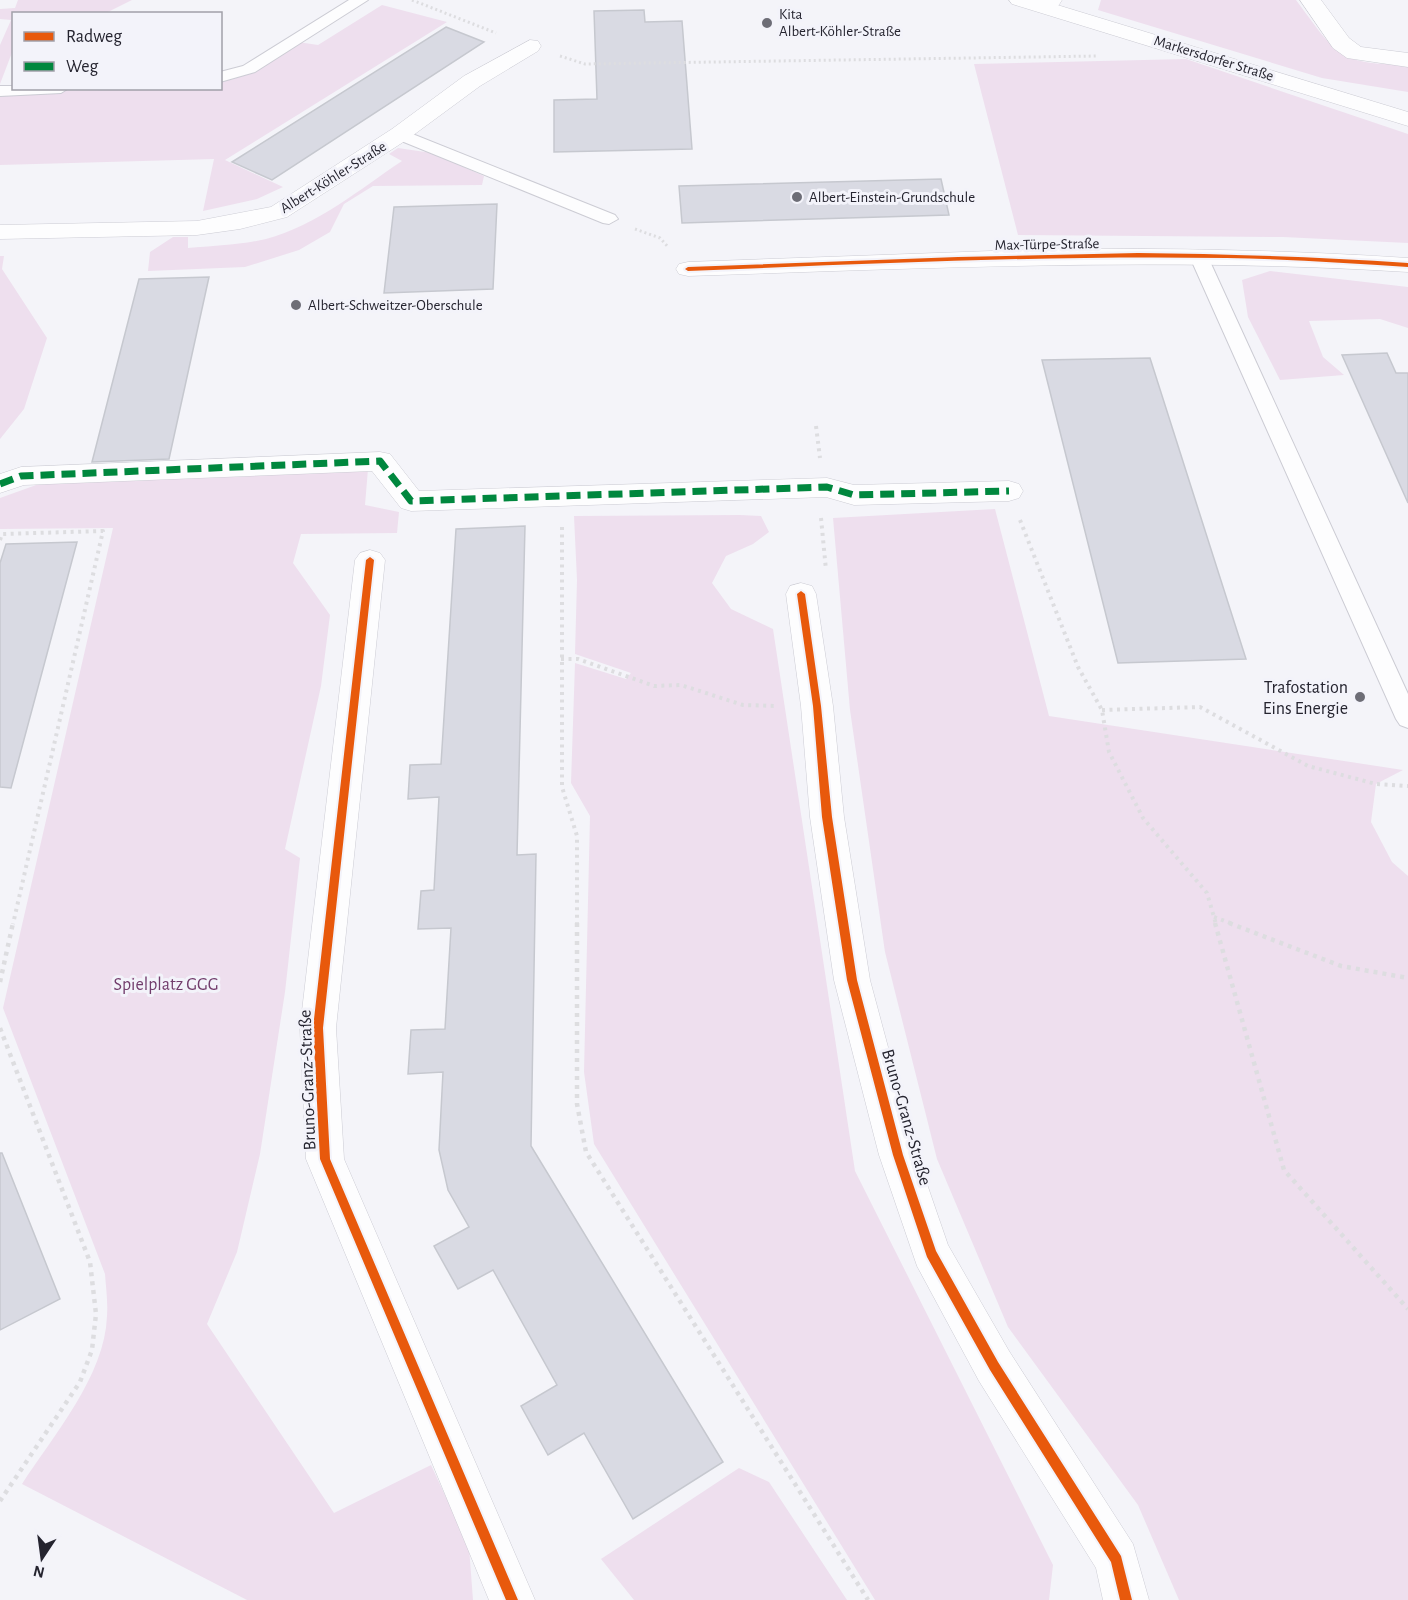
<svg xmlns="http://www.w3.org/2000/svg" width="1408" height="1600" viewBox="0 0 1408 1600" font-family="'Alegreya Sans',sans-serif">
  <rect width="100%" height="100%" fill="#f4f4f9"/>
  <!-- green -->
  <path fill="#eedfee" d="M18,0H132L106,13L14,14L13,50L0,84V45L11,20L0,19V9L15,8Z
    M1101,0H1296C1335,52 1338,66 1408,64V92L1322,78L1098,10Z
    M382,5L447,22L225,160L283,187L257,199L203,211L214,159L0,165V92L220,88L221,81L234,79L298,42L318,45Z
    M1186,59L1408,134V243L1283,237L1018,235L974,64Z
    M398,148L432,153L484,176L482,185L373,186L344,204L330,232L299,250L245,267L148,271L150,252L173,237H188V248C213,246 241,245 266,239C316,226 360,189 402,161L389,154Z
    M0,256H4L2,269L47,338L24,409L0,439Z
    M1270,271L1408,287V328L1380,319L1309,321L1323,357L1344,375L1280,380L1248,317L1242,280Z
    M368,469L365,505L399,512L397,533L301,534L293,563L330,615L321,686L285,849L300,858L285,992L260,1154L237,1252L207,1324L334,1513L431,1465L469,1547L473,1600H247L22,1484C53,1436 105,1376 107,1316C108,1302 106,1288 105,1274L3,1008L113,528L0,529V498L53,479Z
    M995,509L1049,716L1403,770L1376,784L1371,822L1392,862L1408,876V1600H1179L1138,1505L1008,1327L937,1159L885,952L850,710L833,518Z
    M740,515L761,516L769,532L753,544L726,556L712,583L731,609L773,629L855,1171L1053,1565L1049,1600H875L594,1144L584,1072L590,816L571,783L575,663L626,679L631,673L575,654L577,580L574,516Z
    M739,1468L769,1482L847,1600H634L601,1559Z"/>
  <!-- building -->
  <path fill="#d9dae3" stroke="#c6c8cf" stroke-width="1.5" d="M644,10L645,22L682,21L692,149L554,152V100L597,99L594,11Z
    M446,27L484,42L272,180L232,162Z
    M941,179L949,215L682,223L679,186Z
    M497,204L493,289L384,293L394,207Z
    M209,277L169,459L92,462L139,279Z
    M1387,353L1396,373H1408V503L1342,355Z
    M1150,358L1246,659L1118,663L1042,360Z
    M525,526L517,855L536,854L531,1146L723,1462L633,1519L584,1433L548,1455L521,1406L557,1385L493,1270L458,1289L434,1246L469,1227L448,1190L439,1150L443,1072L408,1074L411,1030L445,1029L451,928L418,929L421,891L434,890L439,797L408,799L410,765L441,764L456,529Z
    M77,542L11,788L0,787V563L6,544Z
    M0,1153H2L60,1299L0,1330Z"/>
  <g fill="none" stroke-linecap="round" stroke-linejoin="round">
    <defs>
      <path id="service" d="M349,0H368L255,72L220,82V72L243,66Z
        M0,86H14V88H69L61,93L0,96Z
        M400,129L615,215L618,219L609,224L603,223L394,138L392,134L394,130Z
        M1198,250L1207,255L1408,694V728L1400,725L1396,719L1189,255Z"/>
      <path id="pedestrian" d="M380,452L390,454L419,491L827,478L854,485L1009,481L1019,484L1023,491L1019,498L1009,501L854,505L826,497L411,511L401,508L372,471L24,485L0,493V474L21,467Z"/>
      <path id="minor" d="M1041,0H1062C1056,10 1051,14 1039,11L1036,7Z
        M1300,0H1321L1349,38L1361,47L1408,53V67L1347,58L1333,48Z
        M530,40L538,41L541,46L538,51L480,86L408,139L287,217L240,229L197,235L0,239V225L197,221L271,207L392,129L464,76Z
        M1048,249C1168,248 1288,250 1408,258V272C1168,257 928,268 688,276L679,274L676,269L679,264L688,262Z
        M370,550L380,553L385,560L336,1028L344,1159L535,1600H489L306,1159L300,1028L355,560L360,553Z
        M801,583L812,586L816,594L833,706L844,817L870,980L917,1155L948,1245L1009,1351L1133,1544L1149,1600H1103L1096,1568L979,1381L917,1266L879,1155L834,980L810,817L801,706L786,594L790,586Z"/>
      <path id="tertiary" d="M1009,0H1041L1408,112V126L1012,4Z"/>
    </defs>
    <!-- service casing -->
    <use href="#service" stroke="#ccccd4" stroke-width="2"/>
    <!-- pedestrian casing -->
    <use href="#pedestrian" stroke="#ccccd4" stroke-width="1"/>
    <!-- minor casing -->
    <use href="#minor" stroke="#ccccd4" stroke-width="1"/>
    <!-- tertiary casing -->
    <use href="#tertiary" stroke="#ccccd4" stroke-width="1"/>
    <!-- path-far2 -->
    <path stroke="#dddde0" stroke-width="3" stroke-dasharray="2 3" stroke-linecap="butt" d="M412,0L496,33
      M560,56L585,64L1097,56
      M635,229L660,238L669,248"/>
    <!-- path-far1 -->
    <path stroke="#dddde0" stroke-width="4" stroke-dasharray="3 4.5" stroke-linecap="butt" d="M816,426L820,458
      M821,518L826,570
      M1020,520L1078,667L1102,710L1109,752L1143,818L1207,893L1216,924
      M562,527V787L577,836V924
      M0,540L2,534L103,531L13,924
      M561,659H578L654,686L681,685L743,705L777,706
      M1102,710L1200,707L1308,766L1376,784L1408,786
      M1214,917L1233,924"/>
    <!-- path -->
    <path stroke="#dddde0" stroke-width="4.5" stroke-dasharray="4 5" stroke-linecap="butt" d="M577,923V1104L586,1152L868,1600
      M1215,923L1284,1170L1408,1309
      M1229,923L1341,966L1408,978
      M0,982L13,923
      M0,1028L90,1262L96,1314L92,1350L80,1382L0,1501"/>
    <!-- service -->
    <use href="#service" fill="#fdfdfe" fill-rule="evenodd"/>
    <!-- pedestrian -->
    <use href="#pedestrian" fill="#fdfdfe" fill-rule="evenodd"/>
    <!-- minor -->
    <use href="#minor" fill="#fdfdfe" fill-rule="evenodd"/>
    <!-- tertiary -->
    <use href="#tertiary" fill="#fdfdfe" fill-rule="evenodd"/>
    <!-- quiet -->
    <path stroke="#00873e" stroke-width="7" stroke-dasharray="14 7" stroke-linecap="butt" d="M0,484L21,476L380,461L411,501L827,487L854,495L1009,491"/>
    <defs>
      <path id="cycleway" d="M1138,253C1228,254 1318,257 1408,263V267C1348,263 1287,259 1227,258C1047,255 868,264 688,271L685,269L688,267L958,257Z
        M370,557L374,560L323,1028L330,1159L518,1600H506L320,1159L313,1028L366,560Z
        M801,591L805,594L821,706L832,817L857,980L903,1155L936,1251L998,1362L1121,1556L1132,1600H1120L1111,1562L990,1370L927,1257L893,1155L847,980L822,817L813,706L797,594Z"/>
    </defs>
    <!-- cycleway casing -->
    <use href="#cycleway" stroke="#f3f3fa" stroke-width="4"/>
    <!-- cycleway -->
    <use href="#cycleway" fill="#e8590c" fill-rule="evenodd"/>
  </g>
  <!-- markers -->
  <g fill="#6d6d76" stroke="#f3f3fa" stroke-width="2">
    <circle cx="767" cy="23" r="6"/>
    <circle cx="797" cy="197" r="6"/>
    <circle cx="296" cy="305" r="6"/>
    <circle cx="1360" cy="697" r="6"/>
  </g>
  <g text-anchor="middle" stroke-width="6" stroke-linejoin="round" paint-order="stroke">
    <!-- far-poi labels -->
    <g font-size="15" fill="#25242f" stroke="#f3f3fa" text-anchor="start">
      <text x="779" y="19">Kita<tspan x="779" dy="17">Albert-Köhler-Straße</tspan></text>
      <text x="809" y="202">Albert-Einstein-Grundschule</text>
      <text x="308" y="310">Albert-Schweitzer-Oberschule</text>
    </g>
    <!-- far-street labels -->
    <g font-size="15" fill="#25242f" stroke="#f3f3fa">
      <text transform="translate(1214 58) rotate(17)" y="5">Markersdorfer Straße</text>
      <text transform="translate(333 177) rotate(-32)" y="5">Albert-Köhler-Straße</text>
      <text transform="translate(1047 244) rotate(-1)" y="5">Max-Türpe-Straße</text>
    </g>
    <!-- poi labels -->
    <g font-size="18" fill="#25242f" stroke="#f3f3fa" text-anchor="end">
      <text x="1348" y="693">Trafostation<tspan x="1348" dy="21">Eins Energie</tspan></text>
    </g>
    <!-- park labels -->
    <g font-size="18" fill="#723d6c" stroke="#f3f3fa">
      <text x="166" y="990">Spielplatz GGG</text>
    </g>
    <!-- street labels -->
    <g font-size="18" fill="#25242f" stroke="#f3f3fa">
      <text transform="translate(307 1080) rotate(-92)" y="6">Bruno-Granz-Straße</text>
      <text transform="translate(907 1117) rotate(74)" y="6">Bruno-Granz-Straße</text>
    </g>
  </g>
  <!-- legend -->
  <rect x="12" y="12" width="210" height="78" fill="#f3f3fa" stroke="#a1a0a9" stroke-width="1.5"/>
  <rect x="24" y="32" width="30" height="9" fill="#e8590c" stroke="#a1a0a9" stroke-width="1.5"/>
  <text x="66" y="42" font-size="18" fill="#25242f">Radweg</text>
  <rect x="24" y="62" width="30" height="9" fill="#00873e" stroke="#a1a0a9" stroke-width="1.5"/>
  <text x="66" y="72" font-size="18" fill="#25242f">Weg</text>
  <!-- north arrow -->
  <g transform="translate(42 1558) rotate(193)" stroke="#f3f3fa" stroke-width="4.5" paint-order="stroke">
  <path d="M0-4.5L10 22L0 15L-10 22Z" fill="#25242f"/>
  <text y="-9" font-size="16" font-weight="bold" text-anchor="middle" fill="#25242f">N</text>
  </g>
</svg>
